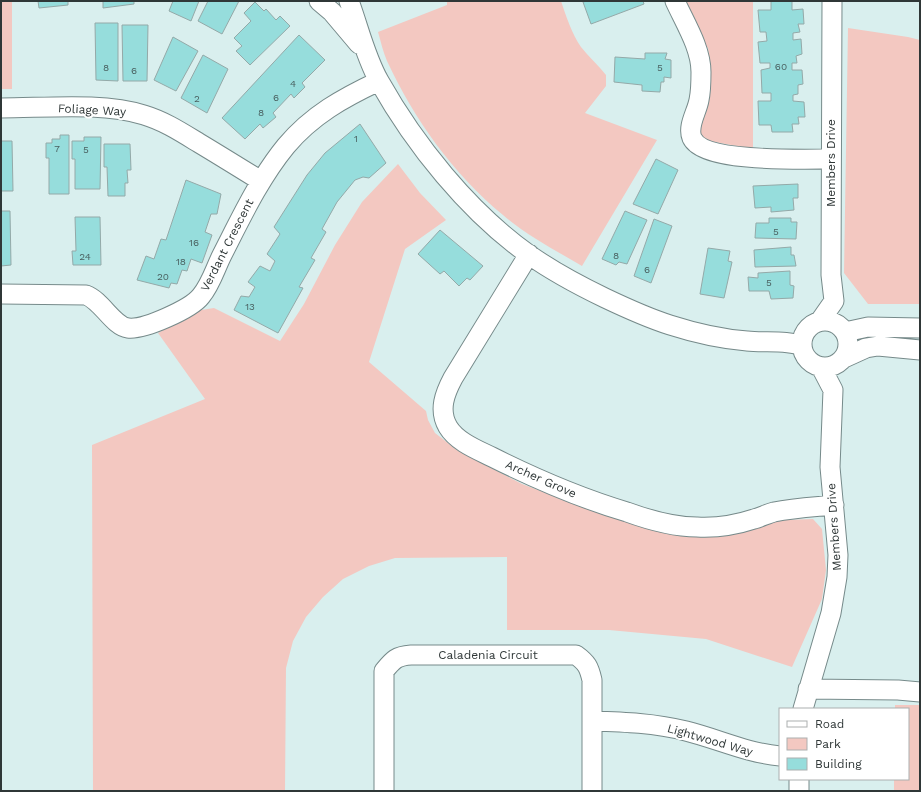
<svg xmlns="http://www.w3.org/2000/svg" width="921" height="792" viewBox="0 0 921 792" font-family="'Work Sans',sans-serif">
  <rect width="100%" height="100%" fill="#d9efee"/>
  <!-- green -->
  <path fill="#f3c8c1" d="M1,1H12V89H1Z
    M447,1H561C566,16 572,34 581,47C589,57 598,65 606,75V86L585,113L657,140L582,266C555,250 526,235 503,215C453,174 414,119 387,61C383,52 381,42 378,32L447,5Z
    M682,1H753V149L709,141L699,135L700,122L710,95L711,81L708,48L698,39Z
    M848,28L908,37L920,40V304H868L844,273Z
    M398,164L420,193L446,220L405,249L369,362L426,411L428,420L435,433L457,450L522,484L602,514L683,536H720L754,526L785,520L813,519L822,529L826,570L822,599L792,667L706,639L609,630H507V557L395,558L369,566L343,579L323,597L306,617L293,641L286,668L285,791H93L92,445L205,399L158,333L195,311L214,308L280,341L304,304L335,245L362,202Z
    M895,705H920V791H894V779H908V709H895Z"/>
  <!-- building -->
  <path fill="#96dddc" stroke="#94a9a8" d="M38,1H68V5L39,8Z
    M103,1H134V4L103,8Z
    M173,1H199L191,21L169,11Z
    M208,1H239L222,34L198,21Z
    M587,1H643L644,4L591,24L583,2Z
    M771,1H792V10L803,9L804,24H798L800,32L793,33V40L801,39L802,54L796,56L797,63H792V70H802L803,84L798,85V94L793,95V101L804,102L805,117H798L799,124H792L793,132H772L771,125H759L758,101H771V93H762L761,70L770,68V63H760L758,42L767,41L766,32H760L758,10H771Z
    M255,2L264,11L266,9L276,20L280,16L290,26L250,65L236,51L242,46L234,38L251,21L244,13Z
    M95,23H118V81L96,80Z
    M122,25H148L147,81H123Z
    M299,35L325,60L302,83L305,87L294,98L291,94L273,113L276,117L263,128L260,124L245,139L222,118Z
    M173,37L198,51L176,91L154,80Z
    M645,53H667L665,59L671,60V78L664,77V82H661L660,92L642,91V85L614,82L615,57L645,59Z
    M203,55L228,69L207,113L181,98Z
    M360,124L386,163L369,178L363,177L355,180L337,202L322,229L326,232L311,258L315,260L299,287L303,288L278,333L234,310L241,296L249,297L255,287L248,282L260,266L270,271L275,261L267,254L280,234L274,227L307,175L325,153Z
    M60,135H69V194H49V158H46V143H52V139H60Z
    M84,137H101L100,189H75V159H72V141H84Z
    M1,141H12L13,191H1Z
    M104,144H130L131,170H127L128,183H125V196H108L107,167H104Z
    M656,159L678,170L658,214L633,204Z
    M186,180L221,194L217,214H211L205,232L212,235L202,263L191,259L187,271L182,270L177,284L171,283L169,288L137,280L146,256L154,259L161,239L166,240Z
    M798,184V198H793L794,210L771,212V207L755,208L753,186Z
    M1,211H10L11,265L1,266Z
    M625,211L647,220L627,264L619,262L616,265L602,259Z
    M75,217H100L101,265H73L72,251H76Z
    M769,218H791V222H797L796,239L755,238L756,223H769Z
    M654,219L672,226L651,283L634,276Z
    M440,230L483,266L470,280L467,278L459,286L444,271L440,274L418,254Z
    M791,247V255H794L796,266L755,267L754,250Z
    M708,248L730,251L728,261L732,262L724,298L700,294Z
    M790,271V285L794,286L793,298L771,299L769,291H749L748,277L758,278V273Z"/>
  <g fill="none" stroke-linecap="round" stroke-linejoin="round">
    <defs>
      <path id="minor" d="M319,1L332,12L359,44
        M349,1C359,28 365,56 379,81C415,145 468,211 528,254C552,271 578,285 605,298C626,308 648,318 670,325C695,333 721,339 747,341C764,343 788,340 802,346
        M675,1C685,23 701,48 701,72C701,82 701,91 699,100C697,112 687,126 692,138C703,163 806,159 831,159
        M1,108C45,108 103,102 144,115C164,121 181,132 199,143C219,155 240,168 261,181
        M529,254L453,378C445,393 438,410 448,427C457,442 478,450 492,457C536,479 580,498 627,512C649,520 673,527 697,527C717,528 736,525 754,519C761,517 767,514 774,512C794,508 814,507 834,505
        M1,294L86,295C102,301 113,326 128,328C144,330 191,309 201,296C211,284 215,269 222,255C241,218 259,179 286,146C312,115 343,98 379,81
        M802 344a23 23 0 1 1 46 0a23 23 0 1 1-46 0Z
        M820,321L834,301L831,275L832,1
        M845,332L868,327L920,328
        M844,358L866,348L878,346L920,350
        M808,689L898,690L920,692
        M803,709L831,613L837,577L838,555L830,467L833,390L821,367
        M592,721C624,722 655,723 686,731C718,739 747,753 780,756
        M799,779V791
        M384,791V671C393,660 396,656 411,655H576C587,663 589,667 592,680V791"/>
    </defs>
    <!-- minor casing -->
    <use href="#minor" stroke="#768a8a" stroke-width="21"/>
    <!-- minor -->
    <use href="#minor" stroke="#fff" stroke-width="19"/>
  </g>
  <g text-anchor="middle" stroke-width="4" stroke-linejoin="round" paint-order="stroke">
    <!-- number labels -->
    <g font-size="10" fill="#496060">
      <text x="781" y="70">60</text>
      <text x="106" y="71">8</text>
      <text x="660" y="71">5</text>
      <text x="134" y="74">6</text>
      <text x="293" y="87">4</text>
      <text x="276" y="101">6</text>
      <text x="197" y="102">2</text>
      <text x="261" y="116">8</text>
      <text x="356" y="142">1</text>
      <text x="57" y="152">7</text>
      <text x="86" y="153">5</text>
      <text x="776" y="235">5</text>
      <text x="194" y="246">16</text>
      <text x="616" y="259">8</text>
      <text x="85" y="260">24</text>
      <text x="181" y="265">18</text>
      <text x="647" y="273">6</text>
      <text x="163" y="280">20</text>
      <text x="769" y="286">5</text>
      <text x="250" y="310">13</text>
    </g>
    <!-- street labels -->
    <g font-size="12" fill="#2f3737" stroke="#fff">
      <text transform="translate(92 110) rotate(3)" y="4">Foliage Way</text>
      <text transform="translate(831 163) rotate(-90)" y="4">Members Drive</text>
      <text transform="translate(227 245) rotate(-63)" y="4">Verdant Crescent</text>
      <text transform="translate(541 479) rotate(24)" y="4">Archer Grove</text>
      <text transform="translate(834 527) rotate(-94)" y="4">Members Drive</text>
      <text x="488" y="659">Caladenia Circuit</text>
      <text transform="translate(710 740) rotate(16)" y="4">Lightwood Way</text>
    </g>
  </g>
  <!-- border -->
  <rect width="921" height="792" fill="none" stroke="#2f3737" stroke-width="4"/>
  <!-- legend -->
  <rect x="779" y="708" width="130" height="72" fill="#ffffff" stroke="#acafaf"/>
  <rect x="787" y="721" width="20" height="6" fill="#ffffff" stroke="#acafaf"/>
  <text x="815" y="728" font-size="12" fill="#2f3737">Road</text>
  <rect x="787" y="738" width="20" height="12" fill="#f3c8c1" stroke="#acafaf"/>
  <text x="815" y="748" font-size="12" fill="#2f3737">Park</text>
  <rect x="787" y="758" width="20" height="12" fill="#96dddc" stroke="#acafaf"/>
  <text x="815" y="768" font-size="12" fill="#2f3737">Building</text>
</svg>
